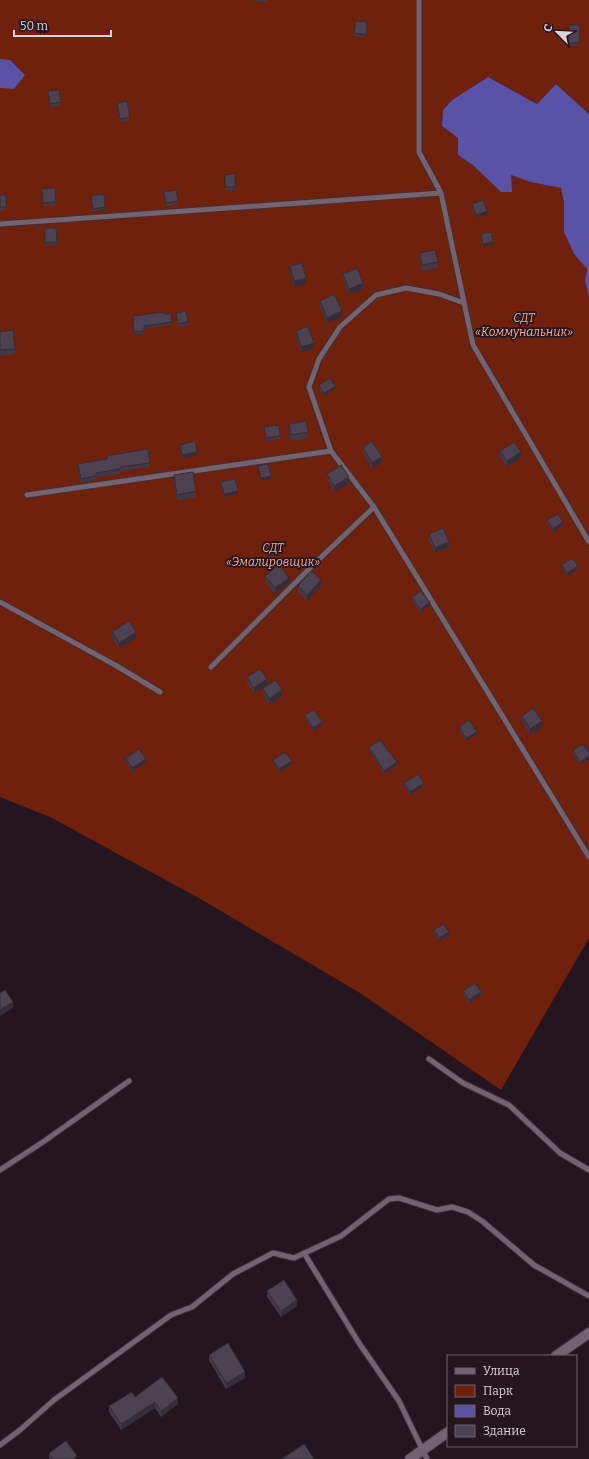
<svg xmlns="http://www.w3.org/2000/svg" width="589" height="1459" viewBox="0 0 589 1459" font-family="Bitter,serif">
  <rect width="100%" height="100%" fill="#24151f"/>
  <!-- green -->
  <path fill="#6f210c" d="M0,0H589V114L556,84L537,104L488,77L452,100L443,110L442,126L458,138V155L474,166L511,175L530,182L561,188L564,203V232L574,254L587,269L585,281L589,297V938L501,1090L360,993L204,901L50,817L0,797Z"/>
  <!-- water -->
  <path fill="#5952a6" d="M0,59L10,60L25,75L14,89L0,88Z
    M488,77L537,104L556,84L589,114V297L585,281L587,269L574,254L564,232V203L561,188L530,182L511,175L512,192H501L474,166L458,155V138L442,126L443,110L452,100Z"/>
  <g fill="none" stroke-linecap="round" stroke-linejoin="round">
    <defs>
      <path id="lane" d="M419,0V152L441,193L473,345L589,542
        M0,224L441,193
        M464,303L439,294L406,288L376,295L340,327L319,359L309,387L331,451L374,507L589,857
        M27,495L331,451
        M0,602L115,665L160,692
        M211,667L314,564L374,507
        M429,1059L463,1083L509,1105L560,1153L589,1170
        M0,1170L43,1142L129,1081
        M304,1253L359,1343L399,1401L427,1459
        M0,1445L20,1430L54,1400L171,1315L192,1307L233,1274L273,1253L294,1258L341,1236L389,1199L399,1198L437,1210L452,1207L468,1212L482,1221L534,1265L589,1296"/>
      <path id="street" d="M556,1356L589,1333
        M410,1459L448,1432"/>
    </defs>
    <!-- lane casing -->
    <use href="#lane" stroke="#3b3137" stroke-width="7"/>
    <!-- street casing -->
    <use href="#street" stroke="#3b3137" stroke-width="12"/>
    <!-- lane -->
    <use href="#lane" stroke="#74626e" stroke-width="5"/>
    <!-- street -->
    <use href="#street" stroke="#74626e" stroke-width="10"/>
  </g>
  <!-- wall -->
  <path fill="#413947" d="M253,0H267V2L253,1Z
    M367,25L366,38L354,36V33Z
    M569,25H580L579,46H569Z
    M48,91L61,102V105L50,107Z
    M117,103L130,117V120L120,122Z
    M235,174V190H225V175Z
    M55,188L56,205L43,206L42,189Z
    M164,192L178,201V204L166,206Z
    M0,195H6V210H0Z
    M91,199L105,207V210L93,211Z
    M472,204L487,214L476,218L472,207Z
    M45,228H56L57,245L45,246Z
    M420,253L438,262V268L422,271L420,258Z
    M290,266L306,284L294,287L290,272Z
    M343,274L363,289L349,294L343,280Z
    M320,301L342,317L327,323L320,307Z
    M176,313L188,322V325L178,327Z
    M164,314L172,322V325L144,329V334L134,335L133,316Z
    M296,331L314,348L301,353L296,336Z
    M0,332L15,349V354L0,356Z
    M319,385L335,389L324,396L319,388Z
    M289,424L308,432V438L291,441L289,430Z
    M264,427L280,436V439L266,441Z
    M363,447L382,463L372,469L363,452Z
    M500,451L521,458L507,467L500,457Z
    M107,456L150,463V467L120,471V474L96,477V480L81,483L78,469V464L107,459Z
    M327,474L349,483L334,492L327,479Z
    M174,475L196,491V497L177,501L174,481Z
    M547,520L563,525L553,532L547,523Z
    M429,534L449,547L435,553L429,540Z
    M562,565L578,569L567,576L562,568Z
    M265,576L289,583L275,594L265,582Z
    M298,586H321L307,601L298,592Z
    M412,598L430,605L421,612L412,601Z
    M112,632L136,638L119,648L112,638Z
    M247,677L267,685L254,693L247,683Z
    M263,688L282,696L269,705L263,694Z
    M305,715L322,725L313,731L305,718Z
    M522,716L542,727L530,735L522,721Z
    M459,727L477,734L466,741L459,730Z
    M369,747L397,765L384,774L369,750Z
    M573,750L589,753V759L580,765L573,753Z
    M126,758L146,762L132,771L126,761Z
    M273,760L292,764L279,772L273,763Z
    M404,783L424,786L410,795L404,786Z
    M434,930L449,935L439,941L434,933Z
    M463,991L481,995L469,1003L463,994Z
    M267,1291L297,1306L281,1317L267,1297Z
    M209,1355L245,1378L226,1389L209,1360Z
    M135,1397L178,1404L161,1417L155,1408L121,1430L109,1412V1406Z
    M49,1453L77,1459H49Z"/>
  <!-- shaded-wall -->
  <path fill="#352e39" d="M487,211V214L476,218V215Z
    M493,242V245L483,247V244Z
    M306,278V284L294,287V281Z
    M363,283V289L349,294V289Z
    M342,311V317L327,323V318Z
    M314,343V348L301,353V347Z
    M335,386V389L324,396V393Z
    M197,452V455L182,458V455Z
    M521,452V458L507,467V461Z
    M382,457V463L372,469V463Z
    M271,476V479L261,481V478Z
    M349,477V483L334,492V486Z
    M238,491V494L224,497V494Z
    M563,522V525L553,532V529Z
    M449,542V547L435,553V548Z
    M578,566V569L567,576V573Z
    M289,578V583L275,594V588Z
    M321,580V586L307,601V595Z
    M430,602V605L421,612V609Z
    M136,632V638L119,648V643Z
    M267,679V685L254,693V688Z
    M282,690V696L269,705V699Z
    M542,721V727L530,735V729Z
    M322,722V725L313,731V728Z
    M477,732V734L466,741V738Z
    M589,756V759L580,765V762Z
    M146,759V762L132,771V768Z
    M292,761V764L279,772V769Z
    M397,762V765L384,774V771Z
    M424,783V786L410,795V792Z
    M449,932V935L439,941V938Z
    M481,992V995L469,1003V1000Z
    M13,1002V1008L0,1016V1010Z
    M297,1300V1306L281,1317V1311Z
    M245,1372V1378L226,1389V1383Z
    M178,1398V1404L161,1417V1411Z
    M155,1402V1408L121,1430V1424Z"/>
  <!-- building -->
  <path fill="#4c4252" stroke="#352e39" d="M356,21L367,22L366,35L354,33Z
    M569,25H580L579,43H569Z
    M59,90L61,102L50,104L48,91Z
    M127,101L130,117L120,119L117,103Z
    M235,174V187H225V175Z
    M55,188L56,202L43,203L42,189Z
    M176,190L178,201L166,203L164,192Z
    M104,194L105,207L93,209L91,196Z
    M0,195H6V207H0Z
    M483,200L487,211L476,215L472,204Z
    M45,228H56L57,242L45,243Z
    M491,232L493,242L483,244L481,234Z
    M435,250L438,262L422,265L420,253Z
    M302,263L306,278L294,281L290,266Z
    M357,268L363,283L349,289L343,274Z
    M334,294L342,311L327,318L320,301Z
    M186,311L188,322L178,324L176,313Z
    M164,312V314H171L172,322L144,326V331L134,332L133,316Z
    M308,326L314,343L301,347L296,331Z
    M13,330L15,349L0,350V332Z
    M330,378L335,386L324,393L319,385Z
    M306,421L308,432L291,435L289,424Z
    M279,425L280,436L266,438L264,427Z
    M195,441L197,452L182,455L180,445Z
    M372,441L382,457L372,463L363,447Z
    M514,442L521,452L507,461L500,451Z
    M148,449L150,463L120,467V469L96,473V476L81,479L78,464L107,459V456Z
    M268,464L271,476L261,478L258,466Z
    M341,465L349,477L334,486L327,474Z
    M193,472L196,491L177,495L174,475Z
    M235,479L238,491L224,494L221,482Z
    M558,514L563,522L553,529L547,520Z
    M443,528L449,542L435,548L429,534Z
    M572,558L578,566L567,573L562,565Z
    M279,565L289,578L275,588L265,576Z
    M311,571L321,580L307,595L298,586Z
    M420,591L430,602L421,609L412,598Z
    M129,621L136,632L119,643L112,632Z
    M260,669L267,679L254,688L247,677Z
    M276,680L282,690L269,699L263,688Z
    M533,708L542,721L530,729L522,716Z
    M314,710L322,722L313,728L305,715Z
    M469,720L477,732L466,738L459,727Z
    M380,740L397,762L384,771L369,747Z
    M583,744L589,753V756L580,762L573,750Z
    M139,749L146,759L132,768L126,758Z
    M285,752L292,761L279,769L273,760Z
    M418,774L424,783L410,792L404,783Z
    M443,924L449,932L439,938L434,930Z
    M475,983L481,992L469,1000L463,991Z
    M5,990L13,1002L0,1010V993Z
    M284,1280L297,1300L281,1311L267,1291Z
    M228,1343L245,1372L226,1383L209,1355Z
    M162,1377L178,1398L161,1411L155,1402L121,1424L109,1406L132,1392L135,1397Z
    M66,1441L77,1456L73,1459H53L49,1453Z
    M304,1444L314,1459H282Z"/>
  <g text-anchor="middle" stroke-width="3.5" stroke-linejoin="round" paint-order="stroke">
    <!-- park labels -->
    <g font-size="12" font-style="italic" fill="#f8ab97" stroke="#24151f">
      <text x="524" y="322">СДТ<tspan x="524" dy="14">«Коммунальник»</tspan></text>
      <text x="273" y="552">СДТ<tspan x="273" dy="14">«Эмалировщик»</tspan></text>
    </g>
  </g>
  <!-- legend -->
  <rect x="447" y="1355" width="130" height="92" fill="#24151f" stroke="#6e616a"/>
  <rect x="455" y="1368" width="20" height="6" fill="#74626e" stroke="#6e616a"/>
  <text x="483" y="1375" font-size="12" fill="#ded3da">Улица</text>
  <rect x="455" y="1385" width="20" height="12" fill="#6f210c" stroke="#6e616a"/>
  <text x="483" y="1395" font-size="12" fill="#ded3da">Парк</text>
  <rect x="455" y="1405" width="20" height="12" fill="#5952a6" stroke="#6e616a"/>
  <text x="483" y="1415" font-size="12" fill="#ded3da">Вода</text>
  <rect x="455" y="1425" width="20" height="12" fill="#4c4252" stroke="#6e616a"/>
  <text x="483" y="1435" font-size="12" fill="#ded3da">Здание</text>
  <!-- north arrow -->
  <g transform="translate(557 32) rotate(294)" stroke="#24151f" stroke-width="3" paint-order="stroke">
  <path d="M0-3L7 15L0 10L-7 15Z" fill="#ded3da"/>
  <text y="-6" font-size="11" font-weight="bold" text-anchor="middle" fill="#ded3da">С</text>
  </g>
  <!-- scale -->
  <path d="M14 30v6h97v-6" fill="none" stroke="#ded3da" stroke-width="2"/>
  <text x="20" y="30" font-size="12" fill="#ded3da" stroke="#24151f" stroke-width="3" paint-order="stroke">50 m</text>
</svg>
